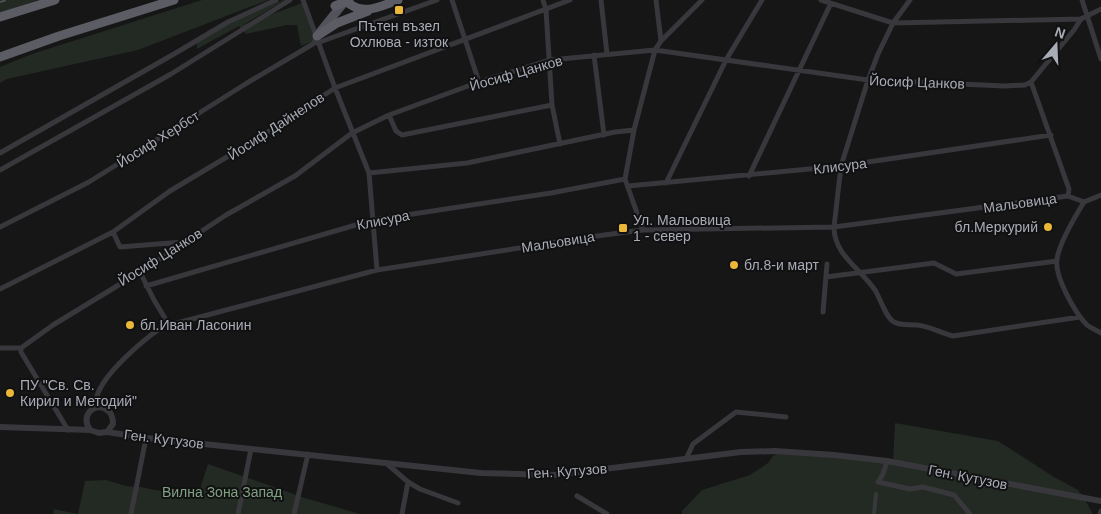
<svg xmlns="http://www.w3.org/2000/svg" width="1101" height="514" viewBox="0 0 1101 514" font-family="Helvetica,sans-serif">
  <rect width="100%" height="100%" fill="#161617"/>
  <!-- green -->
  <path fill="#222a23" d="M0,0H38L0,13Z
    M202,0H268L138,50L7,79L0,83V67L32,54Z
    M283,0H285L243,25L302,3L314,37L311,42L301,46L297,25H287L246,34L239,26L197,49V41L234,20Z
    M895,423L998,441L1054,477L1078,490L1084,498L1093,514H682V511L702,490L750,475L768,463L773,456L783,451L893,463Z
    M208,464L305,498L360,514H53L54,509L78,514L85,481L106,480L126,486L140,487L197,498Z"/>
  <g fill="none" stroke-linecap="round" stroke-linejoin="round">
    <!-- pedestrian -->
    <path stroke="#37373c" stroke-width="4" d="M874,514L876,494"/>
    <!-- minor -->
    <path stroke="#37373c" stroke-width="5" d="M303,0L335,88L369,173L377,270
      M452,0L479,82
      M543,0L546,10L552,105L560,144
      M601,0L607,54
      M656,0L661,41
      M821,0L893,23L1081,19L1101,9
      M910,0L893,23L878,54L868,80L841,166L834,227C834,255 860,268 875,290C880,298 886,318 894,322C901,326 909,324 917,325C929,326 941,333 953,336L1080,317
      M1082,0L1101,59
      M317,43L437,0
      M594,55L604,135
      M1031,82L1069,189L1068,196
      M389,115L396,131L402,135L552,105
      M0,153L174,54L228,22L276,0
      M0,170L171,74L290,0
      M369,173L467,163L615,132L634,130
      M749,176L831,3
      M666,183L726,60L762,0
      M628,186L841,166L1051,135
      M1084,202C1076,215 1059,244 1057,259C1054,276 1075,313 1087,325C1091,328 1096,330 1101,333
      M0,227L89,182L247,83L313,44L317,36
      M643,230L625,179L634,130L655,50L661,41L702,0
      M113,232L120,247L183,242
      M140,272L154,300L169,325
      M826,277L934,263L956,274L1057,261
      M146,286L373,220L551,193L625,179
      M0,289L113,232L170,191L257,139L335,88L570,0
      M823,312L827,264
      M0,348H21V352L68,430
      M21,348L53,325L140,272L226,215L295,176L352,133L389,115L479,82L550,60L655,50L868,80L1005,86L1025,85L1031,82L1074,30L1081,19
      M95,408C96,404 95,399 97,396C104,373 142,341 162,327L377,270L604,235L643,230L834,227L1068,196L1084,202L1101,195
      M686,459L693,444L736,412L786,417
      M887,461L883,474L878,482L910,489L923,487L954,495L970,514
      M386,463L408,482L420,489L458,503
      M577,496L607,514
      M131,514L146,438
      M238,514L251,449
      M294,514L308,454
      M402,514L408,482
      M1100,514L1101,511"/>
    <!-- tertiary -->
    <path stroke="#37373c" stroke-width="6" d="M0,427L90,430L99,433L107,432L146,438L481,473L556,475L741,452L775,451L834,455L887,461L1101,501
      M90,430C83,420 87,408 100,407C109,409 113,414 113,424L107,432"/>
    <!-- primary -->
    <path stroke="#53545b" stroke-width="9" d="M320,32L346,0"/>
    <!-- trunk -->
    <path stroke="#5b5c64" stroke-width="9" d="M345,0C362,17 379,7 398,0
      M335,6L349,0
      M0,17L55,0
      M317,36L337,23L368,11
      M0,57L59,36L174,0"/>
    <!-- rail -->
    <path stroke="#505157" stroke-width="2" stroke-dasharray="6 5" stroke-linecap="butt" d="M0,2L7,0"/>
  </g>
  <!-- markers -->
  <g fill="#ebb739" stroke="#111112" stroke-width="2">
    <rect x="394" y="5" width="10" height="10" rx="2.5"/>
    <circle cx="1048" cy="227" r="5"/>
    <rect x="618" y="223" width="10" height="10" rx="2.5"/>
    <circle cx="734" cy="265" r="5"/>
    <circle cx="130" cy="325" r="5"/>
    <circle cx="10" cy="393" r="5"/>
  </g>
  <g text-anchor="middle" stroke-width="4" stroke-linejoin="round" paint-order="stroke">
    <!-- poi labels -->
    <g font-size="14" fill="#a8acb7" stroke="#111112" text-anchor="start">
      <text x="399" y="31" text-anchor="middle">Пътен възел<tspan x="399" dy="16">Охлюва - изток</tspan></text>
      <text x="633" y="225">Ул. Мальовица<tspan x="633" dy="16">1 - север</tspan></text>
      <text x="1038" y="232" text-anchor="end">бл.Меркурий</text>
      <text x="744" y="270">бл.8-и март</text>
      <text x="140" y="330">бл.Иван Ласонин</text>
      <text x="20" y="390">ПУ "Св. Св.<tspan x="20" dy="16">Кирил и Методий"</tspan></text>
    </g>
    <!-- street labels -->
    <g font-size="14" fill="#a8acb7" stroke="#111112">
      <text transform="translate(516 73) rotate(-16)" y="5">Йосиф Цанков</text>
      <text transform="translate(917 82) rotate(2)" y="5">Йосиф Цанков</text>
      <text transform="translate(276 126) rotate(-33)" y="5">Йосиф Дайнелов</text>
      <text transform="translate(158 139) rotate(-32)" y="5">Йосиф Хербст</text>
      <text transform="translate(840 166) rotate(-7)" y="5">Клисура</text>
      <text transform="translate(1020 203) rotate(-8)" y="5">Мальовица</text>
      <text transform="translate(383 220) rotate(-11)" y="5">Клисура</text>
      <text transform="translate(558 242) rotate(-9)" y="5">Мальовица</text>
      <text transform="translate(160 257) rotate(-32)" y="5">Йосиф Цанков</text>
      <text transform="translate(164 439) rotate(7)" y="5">Ген. Кутузов</text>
      <text transform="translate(567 471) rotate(-4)" y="5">Ген. Кутузов</text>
      <text transform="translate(968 477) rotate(11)" y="5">Ген. Кутузов</text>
    </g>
    <!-- park labels -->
    <g font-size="14" fill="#80a183" stroke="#111112">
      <text x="222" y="497">Вилна Зона Запад</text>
    </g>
  </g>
  <!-- north arrow -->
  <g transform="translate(1056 45) rotate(19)" stroke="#111112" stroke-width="4" paint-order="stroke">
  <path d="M0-4L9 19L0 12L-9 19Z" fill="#a8acb7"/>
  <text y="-8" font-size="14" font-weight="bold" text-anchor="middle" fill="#a8acb7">N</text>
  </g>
</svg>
